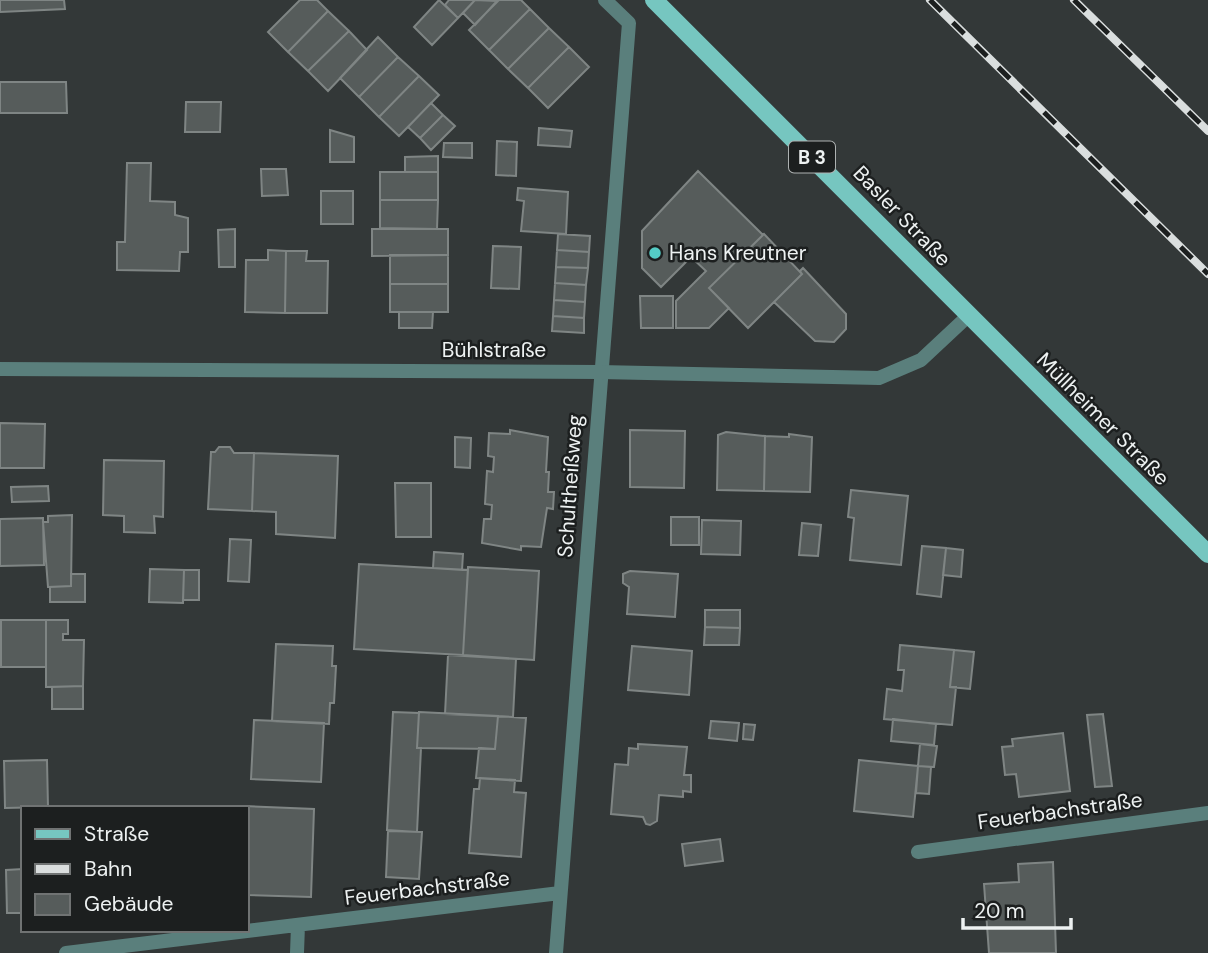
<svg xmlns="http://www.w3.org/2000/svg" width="1208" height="953" viewBox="0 0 1208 953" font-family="'DM Sans',sans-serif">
  <rect width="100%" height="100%" fill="#333838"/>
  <!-- building -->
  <path fill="#565c5b" stroke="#7f8584" stroke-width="2" d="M0,0H64L65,9L0,12Z
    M300,0H317L328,11L288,52L268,32Z
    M439,0L458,18L432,45L414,27Z
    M449,0H475L458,18L445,5Z
    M475,0L497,1L475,25L463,13Z
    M521,0L530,9L489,50L469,30L499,0Z
    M530,9L549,28L508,69L489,50Z
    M328,11L349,31L308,71L288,52Z
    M549,28L569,47L528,88L508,69Z
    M349,31L367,50L328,91L308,71Z
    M378,37L398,57L359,97L340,78Z
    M569,47L589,67L548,108L528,88Z
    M398,57L419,76L379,117L359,97Z
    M419,76L439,95L399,136L379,117Z
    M0,82H66L67,113H0Z
    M186,102H221L220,132H185Z
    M431,103L443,115L420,138L408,127Z
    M443,115L455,126L431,150L420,138Z
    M539,128L572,131L570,147L538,145Z
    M330,130L354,137V162H330Z
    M497,141L517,142L516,176L496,175Z
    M444,143H472V158L443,157Z
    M438,156V172H405V157Z
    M127,163H151L150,201L175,202V215L188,218V252H180L179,271L117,270V242H125Z
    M261,169H286L288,195L262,196Z
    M698,171L763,235L709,288L729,308L709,328H676V301L706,271L691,257L661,287L642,268V231Z
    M380,172H438V200H380Z
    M518,188L568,192L566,234L521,231L524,201L517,200Z
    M321,191H353V224H321Z
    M380,200H438L437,229L380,228Z
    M235,229V267H219L218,230Z
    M372,229H448V255L372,256Z
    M558,234L590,236L589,252L557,250Z
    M764,234L802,274L748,328L709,288Z
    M493,246L521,247L519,289L491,288Z
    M268,250L286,251L285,313L245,312L246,260H268Z
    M557,250L589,252L588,268L556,267Z
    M286,251H307L306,261H328L327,313H285Z
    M390,255H448V284H390Z
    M556,267L588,268L586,285L555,283Z
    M803,268L846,314V329L834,342L815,341L774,302L802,274L800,271Z
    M555,283L586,285L585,302L554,300Z
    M390,284H448V312H390Z
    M640,296H673V328H641Z
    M554,300L585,302L584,318L553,316Z
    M399,312H433L432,328H399Z
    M553,316L584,318V333L552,331Z
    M0,423L45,424L44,468H0Z
    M510,430L548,437L546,472H549L548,492H554L553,509L547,508L541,547L521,546V550L482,543L484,519H491L492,505L485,504L487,471L493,472L494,457L488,456L489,433L510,434Z
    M630,430L685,431L684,488L630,487Z
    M726,432L765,436L764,491L717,490L718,435Z
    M789,434L812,437L810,492L764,491L765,436L789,437Z
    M455,437L471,438L470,468L455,467Z
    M219,447H230L234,453H254L252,511L208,509L211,452H215Z
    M254,453L338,456L335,538L276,534V512L252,511Z
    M104,460L164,461L163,517L154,516L155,533L124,532V516L103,515Z
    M395,483H431V537H396Z
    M48,486L49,501L12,502L11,487Z
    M851,490L908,496L901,565L850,560L854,518L848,517Z
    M72,515L71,586L48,587L43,522H48V516Z
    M671,517H699V545H671Z
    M43,518L44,565L0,566V519Z
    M702,520L741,521L740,555L701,554Z
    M802,523L821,525L818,556L799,555Z
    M230,539L251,540L249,582L228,581Z
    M922,546L946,548L941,597L917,594Z
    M946,548L963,550L961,577L943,575Z
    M434,552L463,554L462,570L433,568Z
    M359,564L468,570L463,655L354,649Z
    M468,567L539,571L534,660L463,655Z
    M150,569L184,570L183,603L149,602Z
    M184,570H199V600H183Z
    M630,571L678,574L675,617L627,614L629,587L623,583V574Z
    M71,574H85V602H50V587L71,586Z
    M705,610H740V628L705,627Z
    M1,620H46V667H1Z
    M46,620H68V634H63V640H84L83,686L46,687Z
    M705,627L740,628L739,645H704Z
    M276,644L333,646L332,666H336L334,703H330L329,724L272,721Z
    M900,645L954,650L950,687H956L952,725L884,719L887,689L902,691L904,670H898Z
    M632,646L692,651L689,695L628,690Z
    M954,650L974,652L970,689L950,687Z
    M448,655L516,659L513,717L445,714Z
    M83,686V709H52V687Z
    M393,712L419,713L417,748H421L417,832L387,830Z
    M419,712L498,716L495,749L417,748Z
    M1103,714L1112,786L1095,787L1087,715Z
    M498,716L526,718L521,781L476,778L479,748L495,749Z
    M893,719L936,724L934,745L891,741Z
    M254,720L324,723L321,782L251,779Z
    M711,721L739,723L737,741L709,738Z
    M744,724L755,725L753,740L743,739Z
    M1063,733L1070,791L1019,797L1016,774L1005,775L1002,747L1013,746L1012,739Z
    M638,744L687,747L684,775H691V792L683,791V797L659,795L657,821L650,825L646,824L643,817L611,814L615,764L628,765L629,748L638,749Z
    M920,744L937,746L934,767L918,766Z
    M47,760L48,807L5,808L4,761Z
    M859,760L918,766L913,817L854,811Z
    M918,766L931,767L929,794L916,793Z
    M480,778L515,780L514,792L526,793L521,857L469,853L474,789H479Z
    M244,806L314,809L311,897L247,895Z
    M388,831L422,832L419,879L386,877Z
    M720,839L723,861L685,866L682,844Z
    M1053,862L1056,953H989L984,884L1019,882L1018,864Z
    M23,869V913H7L6,870Z"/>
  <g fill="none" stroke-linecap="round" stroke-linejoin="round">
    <!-- minor -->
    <path stroke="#5a7f7c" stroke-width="14" d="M918,852L1208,813
      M66,953L560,893
      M297,953L298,925
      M556,953L629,23L605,0"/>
    <!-- tertiary -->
    <path stroke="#5a7f7c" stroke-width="14" d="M0,369L600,372L879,378L921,360L967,317"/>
    <!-- primary -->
    <path stroke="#76c6c0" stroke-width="18" d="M654,0L1208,554"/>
    <defs>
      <path id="rail" d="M930,0L1208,274
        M1074,0L1208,131"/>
    </defs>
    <!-- rail casing -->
    <use href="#rail" stroke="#dadede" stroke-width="8"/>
    <!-- rail -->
    <use href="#rail" stroke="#1c1f1f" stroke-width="5" stroke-dasharray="16" stroke-linecap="butt"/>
  </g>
  <!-- markers -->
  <circle fill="#54cdc6" stroke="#1c1f1f" stroke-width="2.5" cx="655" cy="253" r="7"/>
  <g text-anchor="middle" stroke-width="5" stroke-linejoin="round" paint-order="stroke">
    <!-- shield labels -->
    <rect fill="#1c1f1f" stroke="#aeb2b2" stroke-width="2" x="789" y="141.5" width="46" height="31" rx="5"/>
    <g font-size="19" font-weight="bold" fill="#edf1f1">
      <text x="812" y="164">B 3</text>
    </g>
    <!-- street labels -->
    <g font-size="21" fill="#edf1f1" stroke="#1c1f1f">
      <text transform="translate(902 216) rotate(46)" y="7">Basler Straße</text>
      <text x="494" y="357">Bühlstraße</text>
      <text transform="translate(1103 419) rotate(45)" y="7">Müllheimer Straße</text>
      <text transform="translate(570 486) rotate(-86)" y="7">Schultheißweg</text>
      <text transform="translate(1060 811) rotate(-8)" y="7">Feuerbachstraße</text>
      <text transform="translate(427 888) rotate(-7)" y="7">Feuerbachstraße</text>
    </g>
    <!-- poi labels -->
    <g font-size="21" fill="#edf1f1" stroke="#1c1f1f" text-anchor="start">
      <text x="669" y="260">Hans Kreutner</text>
    </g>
  </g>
  <!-- legend -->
  <rect x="21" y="806" width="228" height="126" fill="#1c1f1f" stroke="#707373" stroke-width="2"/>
  <rect x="35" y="829" width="35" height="10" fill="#76c6c0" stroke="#707373" stroke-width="2"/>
  <text x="84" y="841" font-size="21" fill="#edf1f1">Straße</text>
  <rect x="35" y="864" width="35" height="10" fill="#dadede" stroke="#707373" stroke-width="2"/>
  <text x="84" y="876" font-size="21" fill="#edf1f1">Bahn</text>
  <rect x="35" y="894" width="35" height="21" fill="#565c5b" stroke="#707373" stroke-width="2"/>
  <text x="84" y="911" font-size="21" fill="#edf1f1">Gebäude</text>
  <!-- scale -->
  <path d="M963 918v10h108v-10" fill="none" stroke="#edf1f1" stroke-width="3.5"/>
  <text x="974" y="918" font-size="21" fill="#edf1f1" stroke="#1c1f1f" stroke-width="5" paint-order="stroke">20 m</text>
</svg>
